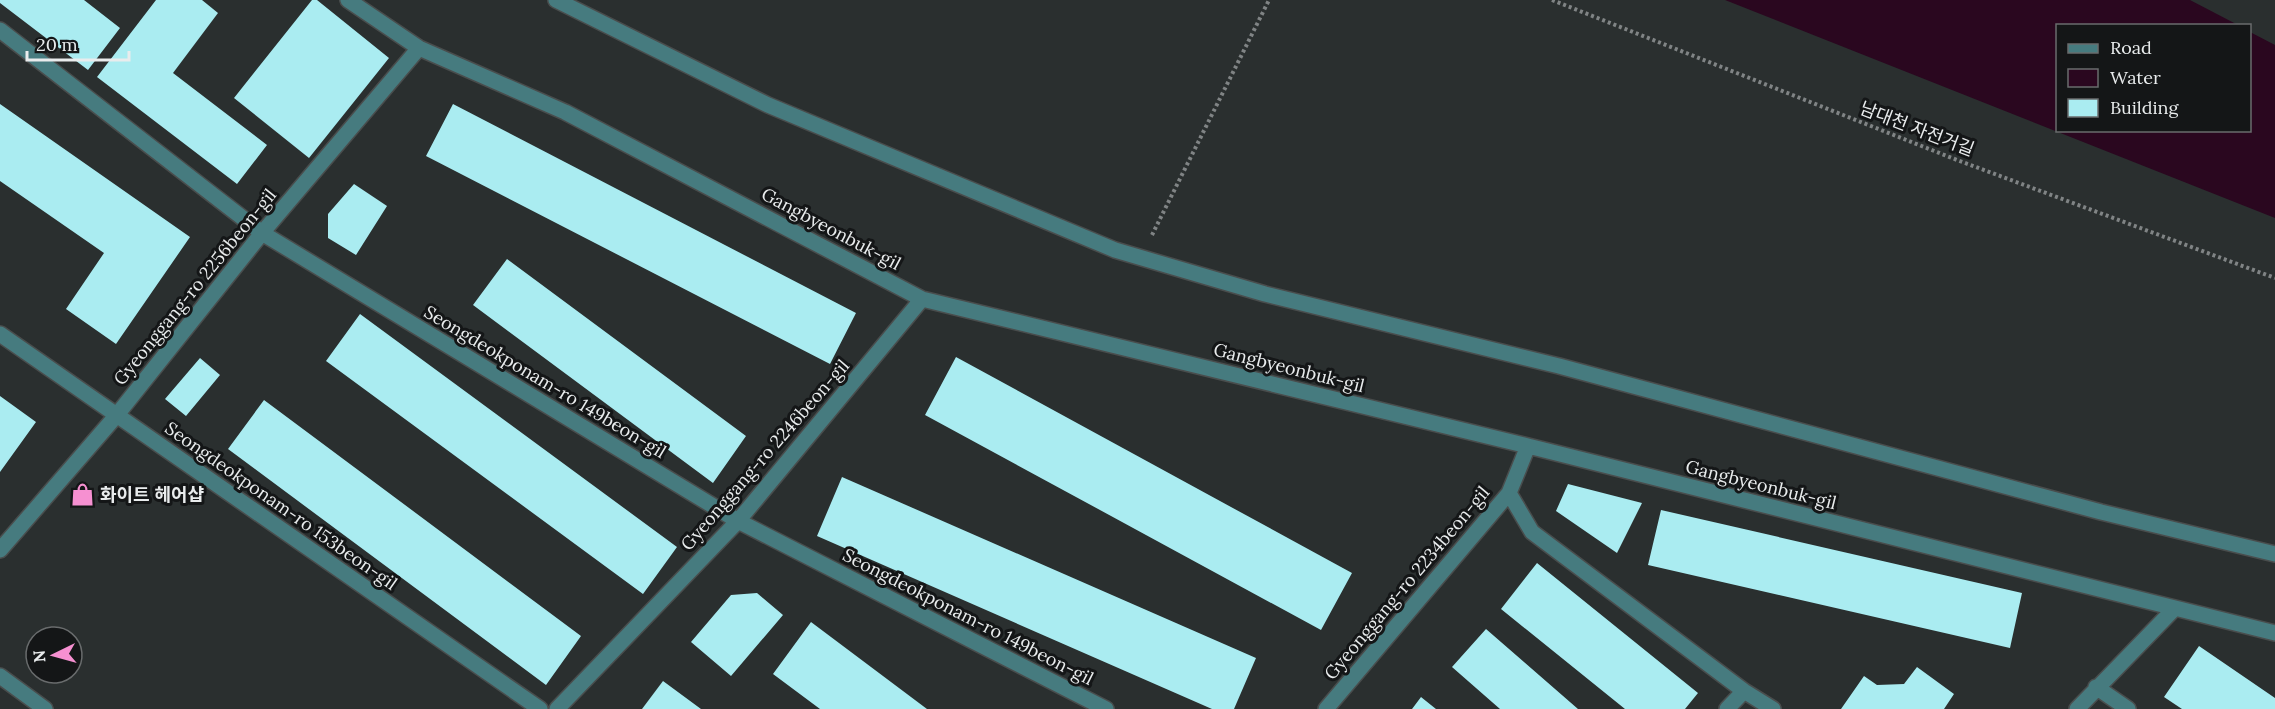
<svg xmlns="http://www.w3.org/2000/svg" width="2275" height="709" viewBox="0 0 2275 709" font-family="Lora,'Noto Sans KR',serif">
  <rect width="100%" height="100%" fill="#2a2f2f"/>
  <!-- water -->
  <path fill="#2a071f" d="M1725,0H2190L2238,25L2058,26V130H2250V32L2275,45V218Z"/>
  <!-- building -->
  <path fill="#aaecf1" d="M0,0H84L120,28L88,70L0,3Z
    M156,0H202L218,13L173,73L267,145L237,184L97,77Z
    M312,0H317L389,58L309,158L234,98Z
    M0,104L190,237L116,344L66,309L104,253L0,181Z
    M453,104L856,313L830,364L426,156Z
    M354,184L387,206L356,255L328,238V214Z
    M507,259L746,436L713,483L473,305Z
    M360,314L677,547L643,594L326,361Z
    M956,357L1352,573L1321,630L925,415Z
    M200,358L220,375L186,416L165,399Z
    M0,396L36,422L0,472Z
    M264,400L581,636L546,685L228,449Z
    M842,477L1256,658L1234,709H1212L817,536Z
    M1568,484L1642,503L1617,553L1556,511Z
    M1661,510L2022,593L2010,648L1648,565Z
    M1537,563L1698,693L1685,709H1625L1501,609Z
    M757,593L783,615L731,676L691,642L731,595Z
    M811,622L927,709H820L773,674Z
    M1486,629L1578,709H1500L1452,667Z
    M2199,646L2275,698V709H2182L2164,697Z
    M1917,667L1954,694L1944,709H1841L1864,676L1877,685L1904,684Z
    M663,681L701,709H642Z
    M1421,697L1436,709H1412Z"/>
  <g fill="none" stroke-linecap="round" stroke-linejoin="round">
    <defs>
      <path id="minor" d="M348,0L419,48L565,112L922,299L1528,446L2275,633
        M556,0L768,105L1115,250L1265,294L1559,366L2101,512L2275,554
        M0,30L262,233L738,521L1106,709
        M0,334L540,709
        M1509,493L1532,532L1744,691L1773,709
        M0,550L116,416L262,233L419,48
        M0,676L45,709
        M2096,687L2128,709
        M557,709L738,521L922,299
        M1326,709L1509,493L1528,446
        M1727,709L1744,691
        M2077,709L2175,608"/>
    </defs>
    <!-- minor casing -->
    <use href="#minor" stroke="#494d4d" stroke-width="18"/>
    <!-- path -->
    <path stroke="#808485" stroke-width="4" stroke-dasharray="3 3" stroke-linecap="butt" d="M1552,0L1957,160L2275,278
      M1152,235L1269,0"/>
    <!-- minor -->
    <use href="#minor" stroke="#467b7f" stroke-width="15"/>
  </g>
  <!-- icons -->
  <defs>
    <symbol id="shop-bare" viewBox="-9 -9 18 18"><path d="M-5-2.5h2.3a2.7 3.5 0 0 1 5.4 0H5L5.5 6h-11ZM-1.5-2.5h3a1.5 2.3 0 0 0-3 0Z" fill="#f690d1" stroke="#141617" stroke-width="2.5" paint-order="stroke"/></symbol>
  </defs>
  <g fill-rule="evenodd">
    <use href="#shop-bare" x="66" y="478" width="33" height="33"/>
  </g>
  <g text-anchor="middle" stroke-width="6" stroke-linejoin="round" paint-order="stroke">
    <!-- street labels -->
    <g font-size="18" fill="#e9eced" stroke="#141617">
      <text transform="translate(1917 129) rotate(21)" y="6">남대천 자전거길</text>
      <text transform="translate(831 229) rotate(28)" y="6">Gangbyeonbuk-gil</text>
      <text transform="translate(195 287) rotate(-51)" y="6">Gyeonggang-ro 2256beon-gil</text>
      <text transform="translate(1289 368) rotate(14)" y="6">Gangbyeonbuk-gil</text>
      <text transform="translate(545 382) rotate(31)" y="6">Seongdeokponam-ro 149beon-gil</text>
      <text transform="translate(765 455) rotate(-49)" y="6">Gyeonggang-ro 2246beon-gil</text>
      <text transform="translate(1761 485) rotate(14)" y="6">Gangbyeonbuk-gil</text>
      <text transform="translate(281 506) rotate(35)" y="6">Seongdeokponam-ro 153beon-gil</text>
      <text transform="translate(1407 583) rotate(-50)" y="6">Gyeonggang-ro 2234beon-gil</text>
      <text transform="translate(968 617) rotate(27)" y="6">Seongdeokponam-ro 149beon-gil</text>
    </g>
    <!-- poi labels -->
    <g font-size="18" font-weight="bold" fill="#e9eced" stroke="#141617" text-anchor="start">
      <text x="100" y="501">화이트 헤어샵</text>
    </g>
  </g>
  <!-- legend -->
  <rect x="2056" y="24" width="195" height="108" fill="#141617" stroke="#696c6d" stroke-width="1.5"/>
  <rect x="2068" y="44" width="30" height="9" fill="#467b7f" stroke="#696c6d" stroke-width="1.5"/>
  <text x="2110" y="54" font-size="18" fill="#e9eced">Road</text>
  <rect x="2068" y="69" width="30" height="18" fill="#2a071f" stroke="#696c6d" stroke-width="1.5"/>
  <text x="2110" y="84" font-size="18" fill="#e9eced">Water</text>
  <rect x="2068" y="99" width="30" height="18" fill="#aaecf1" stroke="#696c6d" stroke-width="1.5"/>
  <text x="2110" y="114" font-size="18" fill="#e9eced">Building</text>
  <!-- north arrow -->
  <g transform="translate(54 655) rotate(265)"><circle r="28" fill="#141617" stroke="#696c6d" stroke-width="1.5"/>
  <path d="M0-4.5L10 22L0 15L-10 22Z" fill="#f690d1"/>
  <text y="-9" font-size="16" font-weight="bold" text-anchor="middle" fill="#e9eced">N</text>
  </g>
  <!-- scale -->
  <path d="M27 51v9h102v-9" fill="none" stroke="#e9eced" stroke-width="3"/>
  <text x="36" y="51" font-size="18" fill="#e9eced" stroke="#141617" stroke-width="4.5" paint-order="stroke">20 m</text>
</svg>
